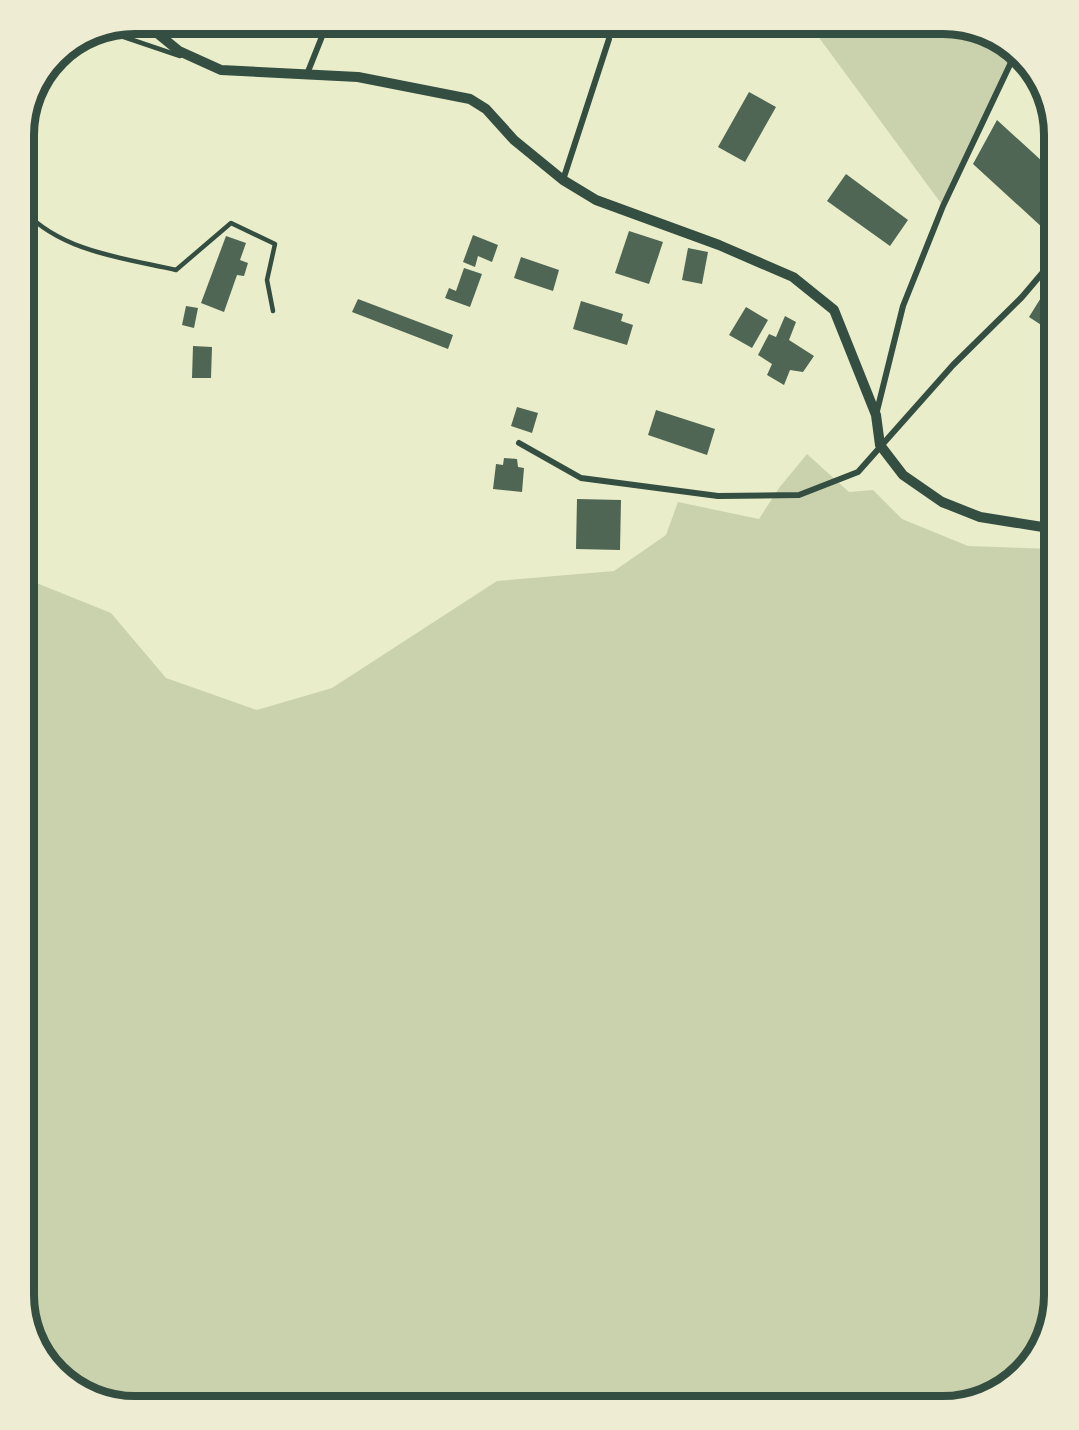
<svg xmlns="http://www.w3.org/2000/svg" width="1079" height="1430" viewBox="0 0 1079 1430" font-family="'Titillium Web',sans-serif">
  <rect width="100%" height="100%" fill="#e9edc9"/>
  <!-- green -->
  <path fill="#cad2ad" d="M809,24H950L999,39L1015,54L943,206Z
    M807,454L849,492L873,490L902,519L968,546L1055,549V1295L1040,1350L1005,1387L944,1406H135L80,1391L43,1356L24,1295V578L111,613L166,678L257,710L332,688L497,581L614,571L666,535L678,502L759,519L779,488Z"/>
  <!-- building -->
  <path fill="#4f6655" d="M749,92L776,107L745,162L718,147Z
    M997,120L1055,173V216L1044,229L973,164Z
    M846,174L908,220L890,246L827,201Z
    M629,231L663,242L649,284L615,273Z
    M473,235L498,245L492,262L478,256L475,267L463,262Z
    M226,236L246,243L240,260L248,263L244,276L237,275L224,312L201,303Z
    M688,248L708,252L702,284L682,280Z
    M521,257L559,270L553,291L514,278Z
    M464,268L482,274L470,307L445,298L449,288L456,291Z
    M1052,280L1055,283V334L1029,317Z
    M358,299L453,335L448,349L352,312Z
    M581,301L623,314L621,321L633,325L627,345L573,329Z
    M186,306L198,308L194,328L182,325Z
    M746,307L768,320L752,348L729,335Z
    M785,316L796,322L789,340L814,356L803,372L790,370L784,385L767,375L772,364L758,355L769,334L776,337Z
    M193,346L212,347L211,378H192Z
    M517,407L538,413L532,433L511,426Z
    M656,410L715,429L707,455L648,435Z
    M504,458L517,459L518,467L524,468L522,492L493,489L496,464L503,465Z
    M1053,474H1055V509L1049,508Z
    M577,499L621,500L620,550L576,549Z"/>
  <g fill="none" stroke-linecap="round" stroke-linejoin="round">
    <!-- service -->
    <path stroke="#344e41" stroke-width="4.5" d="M112,33L180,56
      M24,211C63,252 123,258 176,270L231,223L275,244L267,280L273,311"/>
    <!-- minor -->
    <path stroke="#344e41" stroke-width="6" d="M307,74L327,24
      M563,180L609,39
      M876,415L903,306L943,206L1015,54
      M519,443L581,478L718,496L799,495L858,472L953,365L1022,297L1055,258"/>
    <!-- tertiary -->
    <path stroke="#344e41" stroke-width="10" d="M146,24L179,51L221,70L358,77L470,99L486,109L514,140L563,180L596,200L719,245L793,277L834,310L876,415L880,445L903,475L942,502L980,517L1055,529"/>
  </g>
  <!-- crop -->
  <path d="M0 0H1079V1430H0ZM135 34H943A101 101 0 0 1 1044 135V1295A101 101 0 0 1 943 1396H135A101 101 0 0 1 34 1295V135A101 101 0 0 1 135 34Z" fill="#eeecd3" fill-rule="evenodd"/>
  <path fill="none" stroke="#344e41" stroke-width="8" d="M135 34H943A101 101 0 0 1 1044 135V1295A101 101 0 0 1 943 1396H135A101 101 0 0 1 34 1295V135A101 101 0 0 1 135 34Z"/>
</svg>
